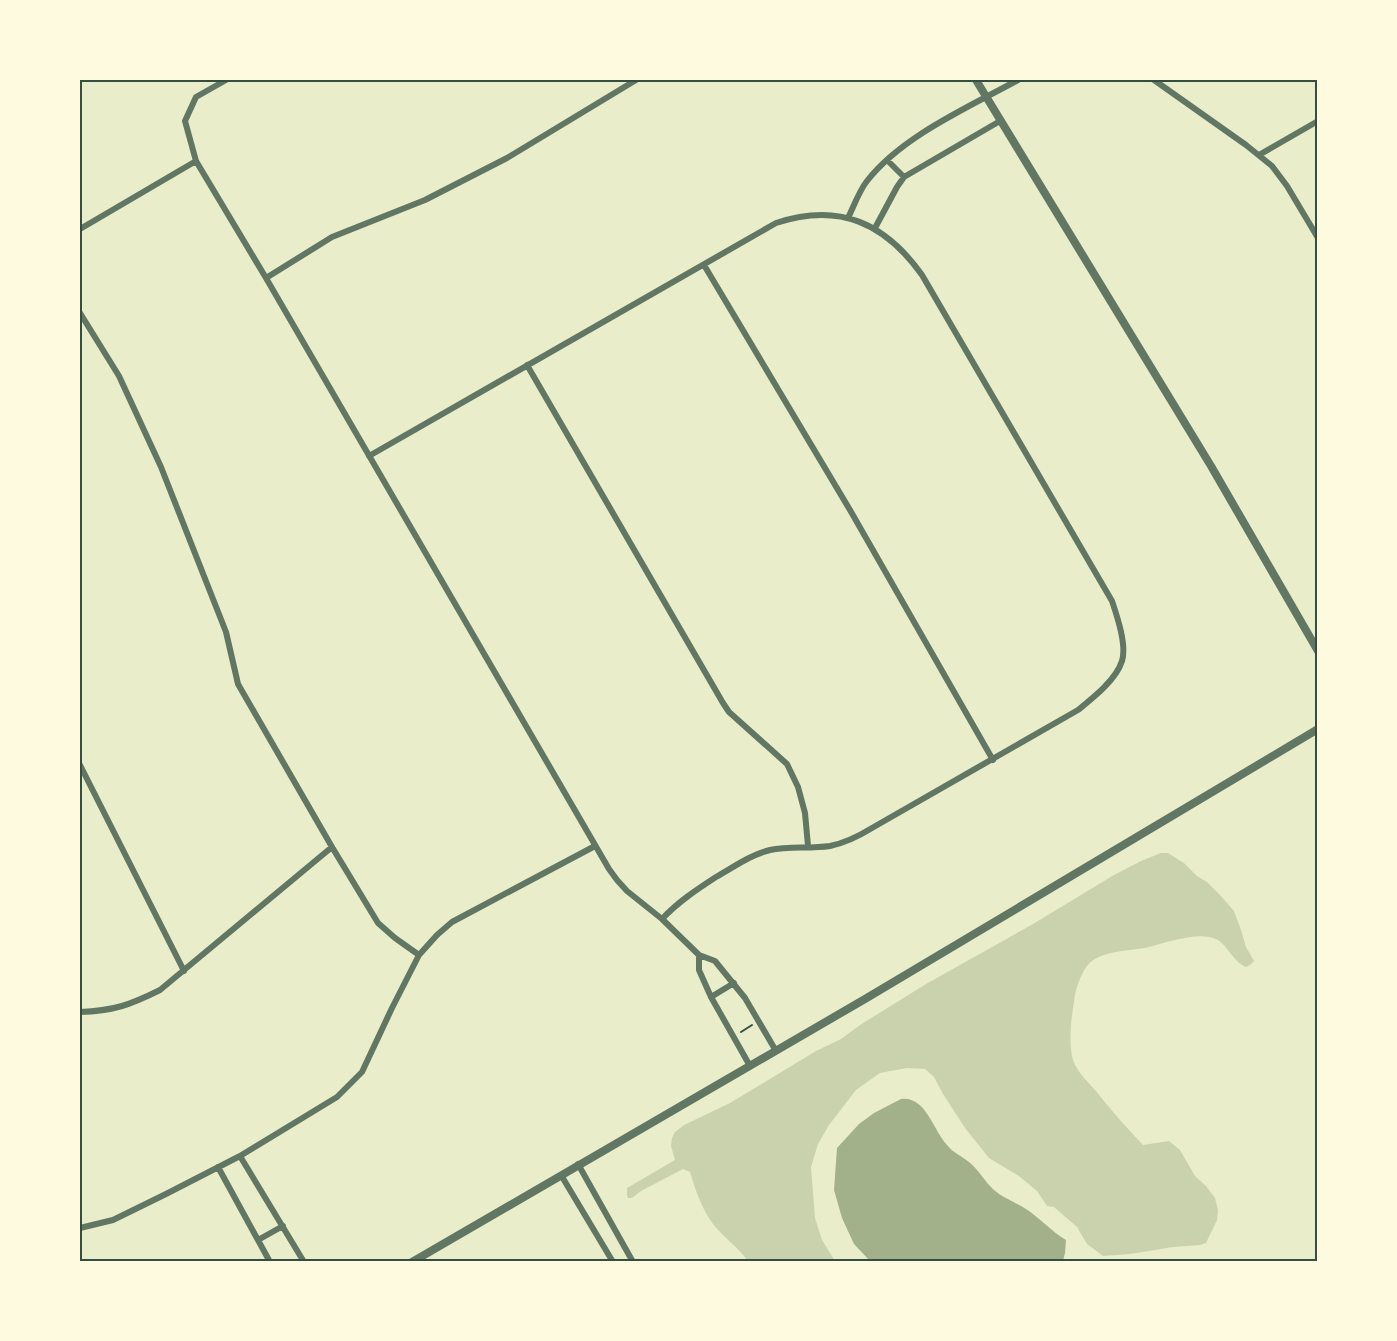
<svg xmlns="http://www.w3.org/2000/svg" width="1397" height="1341" viewBox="0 0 1397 1341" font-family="'Golos Text',sans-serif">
  <rect width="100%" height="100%" fill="#e9edc9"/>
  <!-- green -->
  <path fill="#cad2ad" d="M1161,853H1168L1184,863L1197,876L1207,882L1220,895L1234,911L1241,930L1246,947L1254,961L1250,965L1246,967C1232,961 1228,945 1216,939C1200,931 1167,942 1149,947C1133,951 1106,950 1092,961C1082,968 1075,990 1074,1002C1071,1019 1069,1039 1072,1056C1074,1069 1087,1081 1095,1090C1110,1109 1126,1127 1143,1145L1169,1141L1180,1150L1195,1176L1206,1186L1215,1198L1218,1210L1217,1220L1206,1243L1200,1245L1173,1247L1130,1254L1103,1256L1087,1244L1077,1227L1054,1207L1047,1206L1037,1191L1019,1176L989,1158L965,1128L943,1094L934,1077L925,1069L907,1068L880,1073L856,1090L829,1125L818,1144L811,1167L815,1218L822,1240L835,1261H748C738,1247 723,1237 713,1224C702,1209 695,1189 690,1172L683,1169L641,1191L632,1198H628L627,1196V1188L675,1160L671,1146L672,1138L675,1132L684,1125L730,1103L816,1051L841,1039L860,1025L926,984L1033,924L1114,875L1141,861Z"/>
  <!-- water -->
  <path fill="#a3b18a" d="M901,1099C926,1096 933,1130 947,1145C953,1153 962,1156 969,1162C979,1170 985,1182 994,1190C1003,1198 1015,1202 1026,1209C1040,1218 1051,1231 1066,1240L1065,1253L1063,1261H870L854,1244L842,1218L834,1190L837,1148L859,1124L874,1113Z"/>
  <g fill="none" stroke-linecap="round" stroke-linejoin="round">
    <!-- path -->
    <path stroke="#344e41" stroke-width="2" d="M741,1032L752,1025"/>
    <!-- minor -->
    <path stroke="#617663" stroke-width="6" d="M226,80L196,97L185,121L196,161L266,278L609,869L617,880L627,891L662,919L699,955L715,961L745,998L776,1051
      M1154,80L1246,145L1272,166L1287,186L1318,238
      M1259,155L1318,121
      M887,160L904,177
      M848,218C854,206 859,191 867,181C902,136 969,107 1018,80
      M875,228L897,187L904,177L1000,121
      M80,229L196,161
      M704,265L850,510L993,760
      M266,278L332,237L425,200L507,158L636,80
      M80,313L119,376L161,467L226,632L238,684L332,847L378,923L395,938L419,955
      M527,365L723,703L729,712L787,764L798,787L805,813L808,846
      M369,456L776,223C839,202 885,223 922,275L1112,601C1117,616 1127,645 1122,661C1116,680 1093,698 1078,710L872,828C859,836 845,843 830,846C810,849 789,846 770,850C750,855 734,867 716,877C696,890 678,902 662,919
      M80,765L184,971
      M699,955V970L711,997L750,1066
      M711,997L734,983
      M80,1012C113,1011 130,1005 160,990L332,847
      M240,1156L304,1262
      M578,1164L633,1262
      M218,1167L270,1262
      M561,1175L613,1262
      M80,1228L113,1220L166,1194L240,1156L337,1097L362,1072L392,1008L419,955L437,935L452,922L595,846
      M258,1240L283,1226"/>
    <!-- tertiary -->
    <path stroke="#617663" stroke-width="8" d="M976,80L1211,466L1318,651
      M412,1262L865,999L1318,729"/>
  </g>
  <!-- border -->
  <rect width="1397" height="1341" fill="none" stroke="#fefae0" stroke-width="162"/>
  <rect x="81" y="81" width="1235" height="1179" fill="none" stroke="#344e41" stroke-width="2"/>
</svg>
